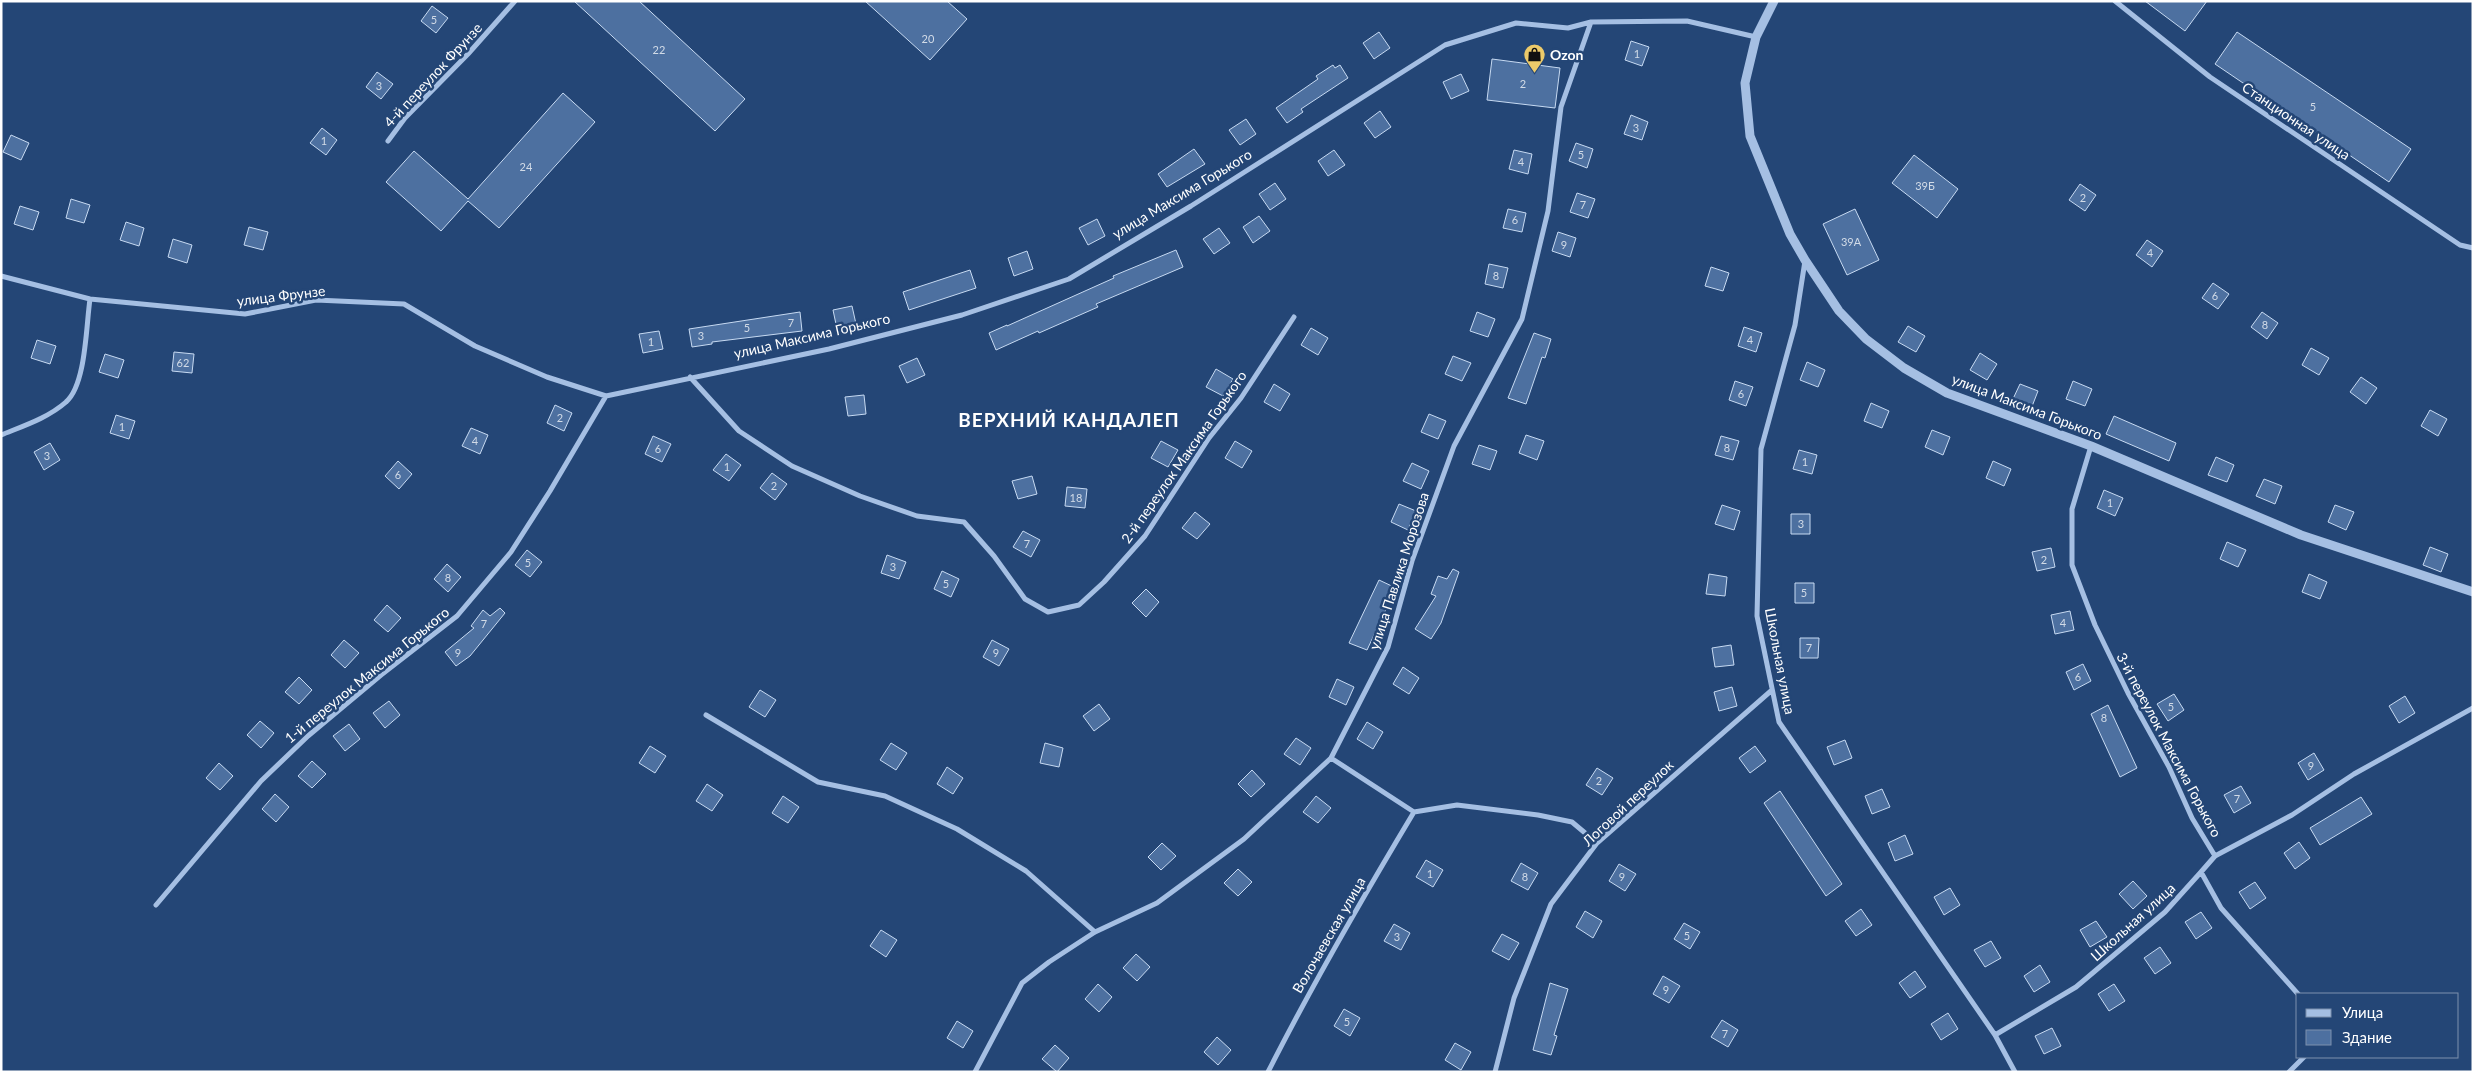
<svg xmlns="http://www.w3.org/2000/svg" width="2474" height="1073" viewBox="0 0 2474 1073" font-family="Lato,sans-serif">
  <rect width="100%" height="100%" fill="#244676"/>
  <!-- building -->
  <path fill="#4d70a0" stroke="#c7daf2" d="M574,1H639L745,99L715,131Z
    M865,1H947L967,19L930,60Z
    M2145,1H2207L2185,31Z
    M432,6L448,18L436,33L421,21Z
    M1379,32L1390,48L1374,59L1363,43Z
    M2237,32L2411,149L2389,182L2215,64Z
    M1631,41L1649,47L1642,66L1625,60Z
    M1492,59L1560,68L1555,108L1487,100Z
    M1333,65L1335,68L1340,65L1348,78L1301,109L1303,112L1287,123L1276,108L1318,79L1316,76Z
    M377,72L393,84L381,99L366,87Z
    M1461,74L1469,91L1451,99L1443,82Z
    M563,93L595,122L499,228L468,201L441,231L386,182L414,151L468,199Z
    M1380,111L1391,127L1375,138L1364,123Z
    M1631,115L1648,122L1642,140L1624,134Z
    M1246,119L1256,134L1240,145L1229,130Z
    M322,128L337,140L326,155L310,143Z
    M11,135L29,143L21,160L3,152Z
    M1576,143L1593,149L1587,168L1569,161Z
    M1194,149L1205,164L1167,187L1158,174Z
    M1334,150L1345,165L1328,176L1318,161Z
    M1514,150L1532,154L1528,174L1509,169Z
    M1914,155L1958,189L1937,218L1892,183Z
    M1275,183L1286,199L1270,210L1259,194Z
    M2080,184L2096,195L2085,211L2069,200Z
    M1577,193L1595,199L1588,218L1570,212Z
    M71,199L90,205L84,223L66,218Z
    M20,206L39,212L33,230L14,224Z
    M1508,209L1526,213L1522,232L1503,228Z
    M1855,209L1879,260L1847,275L1823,224Z
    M1259,216L1270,231L1253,243L1243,227Z
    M1097,219L1105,236L1088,245L1079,228Z
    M126,222L144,228L139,246L120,240Z
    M249,227L268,232L263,250L244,245Z
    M1219,228L1230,243L1214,254L1203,239Z
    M1558,232L1576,238L1570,257L1552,251Z
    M173,239L192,245L187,263L168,257Z
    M2147,240L2163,251L2152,267L2136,255Z
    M1176,250L1183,267L1096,304L1098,307L1039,333L1038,331L996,350L989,333L1007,325V326L1114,278L1113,276Z
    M1027,251L1033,269L1014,276L1008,258Z
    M1489,264L1508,268L1503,288L1485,284Z
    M1711,267L1729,273L1723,291L1705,286Z
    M970,270L976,288L909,310L903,292Z
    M2213,283L2229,294L2218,309L2202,298Z
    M852,306L856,324L837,329L833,310Z
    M800,312L802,331L712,342V344L692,347L689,329Z
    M1477,312L1495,319L1488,337L1470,331Z
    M2262,312L2278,323L2267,339L2251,327Z
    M1908,326L1925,336L1916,352L1898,342Z
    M1744,327L1762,333L1756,352L1738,346Z
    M1311,328L1328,338L1318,355L1301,345Z
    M659,331L663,349L643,353L639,334Z
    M1534,333L1551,339L1545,358L1542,357L1526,404L1508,398Z
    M37,340L56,346L50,364L31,358Z
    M2311,348L2329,358L2319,375L2302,365Z
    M174,352L194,354L192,373L172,371Z
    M1980,353L1997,364L1987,380L1970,370Z
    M105,354L124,360L118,378L99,372Z
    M1453,356L1471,363L1462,381L1445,374Z
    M917,358L925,375L907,383L899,366Z
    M1807,362L1825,370L1818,387L1800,380Z
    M1216,369L1233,379L1223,396L1206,387Z
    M2361,377L2377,388L2366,404L2350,392Z
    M1735,381L1753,387L1746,406L1729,400Z
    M2073,381L2092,389L2085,406L2066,399Z
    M1274,384L1290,394L1280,411L1264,402Z
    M2020,384L2038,391L2031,409L2012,401Z
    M864,395L866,414L848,416L845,397Z
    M1871,403L1889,411L1882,428L1864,421Z
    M555,405L572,413L564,431L547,423Z
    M2430,410L2447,419L2438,436L2421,426Z
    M1429,414L1446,421L1438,439L1421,432Z
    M116,415L135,421L129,439L110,433Z
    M2114,416L2176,443L2169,461L2106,434Z
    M471,428L488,435L480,454L462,446Z
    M1932,430L1950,437L1943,455L1925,447Z
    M1526,435L1544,441L1537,460L1519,453Z
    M653,436L671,444L662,462L645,454Z
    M1721,436L1739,441L1733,460L1715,455Z
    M1161,441L1178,450L1168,467L1151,458Z
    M1235,441L1252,451L1242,468L1225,458Z
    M50,443L60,460L44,470L34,452Z
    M1479,445L1497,451L1490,470L1472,464Z
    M1799,450L1817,455L1812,474L1793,469Z
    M726,454L741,465L729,481L713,470Z
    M2216,457L2234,465L2227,482L2208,475Z
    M398,461L412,474L399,489L385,476Z
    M1993,461L2011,469L2004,486L1986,478Z
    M1412,463L1429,471L1421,489L1403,481Z
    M772,473L787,484L775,500L760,488Z
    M1032,476L1037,494L1018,499L1012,481Z
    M2264,479L2282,486L2275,504L2256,496Z
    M1067,487L1087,489L1085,508L1065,506Z
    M2104,490L2123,498L2115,516L2097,508Z
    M1399,504L1416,511L1408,530L1391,522Z
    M1722,505L1740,511L1734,530L1715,524Z
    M2335,505L2354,512L2346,530L2328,522Z
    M1195,512L1210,524L1197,539L1182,528Z
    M1791,514H1810V534H1791Z
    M1023,531L1040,540L1031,557L1013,547Z
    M2227,542L2246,550L2238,567L2220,559Z
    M2430,547L2448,554L2441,572L2423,565Z
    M2051,548L2055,567L2037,571L2032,552Z
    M527,550L542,562L530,577L515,565Z
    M887,555L906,562L899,579L881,573Z
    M447,564L461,577L448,592L434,579Z
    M1453,569L1459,572L1441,623L1431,639L1415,629L1436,596L1431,594L1438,576L1447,579Z
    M942,571L959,579L951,597L934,589Z
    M1709,574L1727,577L1725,596L1706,594Z
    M2309,574L2327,582L2320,599L2302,592Z
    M1379,580L1396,588L1367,650L1349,643Z
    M1795,583H1814V603H1795Z
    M1146,589L1159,602L1146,617L1132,603Z
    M387,605L401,618L388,632L374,620Z
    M500,608L505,613L470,656L456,666L445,652L474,628L471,626L483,610L490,616Z
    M2070,611L2074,630L2055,634L2051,615Z
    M1800,638H1819L1818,658H1800Z
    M344,640L359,653L345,668L331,655Z
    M992,640L1009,649L999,666L983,657Z
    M1731,645L1734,665L1715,667L1712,648Z
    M2083,664L2091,681L2074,690L2066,672Z
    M1403,667L1419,678L1409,694L1393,684Z
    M299,677L312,690L299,704L285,692Z
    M1337,679L1354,687L1346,705L1329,697Z
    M1732,687L1737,706L1719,711L1714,692Z
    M760,690L776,700L765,717L749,707Z
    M2174,694L2184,710L2168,721L2157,704Z
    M2405,696L2415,713L2399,723L2389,706Z
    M389,701L400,715L385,728L373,713Z
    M1099,704L1110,719L1094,731L1083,716Z
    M2108,705L2137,768L2120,777L2091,714Z
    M260,721L274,733L261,748L247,735Z
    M1367,722L1383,732L1373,749L1357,739Z
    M349,724L360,739L345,751L333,736Z
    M1296,738L1311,748L1300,765L1284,754Z
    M1845,740L1852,758L1834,765L1827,747Z
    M891,743L907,753L896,770L880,760Z
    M1045,743L1063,748L1059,767L1040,763Z
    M650,746L666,756L655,773L639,763Z
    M1755,746L1766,761L1750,773L1739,758Z
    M2314,753L2324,770L2308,780L2298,763Z
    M312,761L326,774L312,788L298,776Z
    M219,763L233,776L220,790L206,778Z
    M947,767L963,778L953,794L937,784Z
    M1597,768L1613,778L1602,795L1586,785Z
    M1252,770L1265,784L1251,797L1238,784Z
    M707,784L723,795L712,811L696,801Z
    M2241,786L2251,803L2234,813L2224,795Z
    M1882,789L1890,807L1872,814L1865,796Z
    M1780,791L1842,884L1826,896L1764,803Z
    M275,794L289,807L276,822L262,809Z
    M783,796L799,807L788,823L772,813Z
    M1316,796L1331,808L1318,823L1303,812Z
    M2361,797L2372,814L2320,845L2310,828Z
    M1905,835L1913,854L1895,861L1888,843Z
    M2299,842L2310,858L2295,869L2284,853Z
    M1162,843L1176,856L1161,870L1148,857Z
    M1426,860L1443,870L1433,887L1416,877Z
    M1521,863L1538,873L1528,890L1511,881Z
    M1619,864L1636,874L1625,891L1609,881Z
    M1238,869L1252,882L1238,896L1224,883Z
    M2133,881L2147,896L2133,909L2119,894Z
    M2255,882L2266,898L2250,909L2239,892Z
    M1950,888L1960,905L1944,915L1934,897Z
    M1861,909L1872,925L1856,936L1845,921Z
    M1585,911L1602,921L1593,938L1576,927Z
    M2201,912L2212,928L2196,939L2185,922Z
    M2096,921L2107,937L2090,947L2080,930Z
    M1684,923L1700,932L1690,949L1674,939Z
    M1394,924L1410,933L1401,950L1384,941Z
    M881,930L897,940L886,957L870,946Z
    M1502,934L1519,943L1509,960L1492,951Z
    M1991,941L2001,958L1985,967L1974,950Z
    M2160,947L2171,963L2155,974L2144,958Z
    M1136,954L1150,967L1137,981L1123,968Z
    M2040,965L2050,982L2034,992L2024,976Z
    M1915,971L1926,987L1910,998L1899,983Z
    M1663,976L1680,986L1669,1003L1653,994Z
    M1550,983L1568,989L1554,1035L1557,1036L1551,1055L1533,1050Z
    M1098,984L1112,997L1099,1012L1085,999Z
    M2114,984L2125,1001L2109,1011L2098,994Z
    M1344,1009L1360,1018L1350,1036L1334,1026Z
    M1948,1013L1958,1029L1941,1040L1931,1024Z
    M1722,1020L1738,1030L1728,1047L1711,1037Z
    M957,1021L973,1031L963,1048L947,1038Z
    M2052,1028L2061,1046L2044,1054L2035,1036Z
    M1217,1037L1231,1050L1218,1065L1204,1052Z
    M1455,1043L1471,1052L1461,1070L1445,1060Z
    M1055,1045L1069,1058L1057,1072L1042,1059Z"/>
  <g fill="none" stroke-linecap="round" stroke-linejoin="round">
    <!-- minor -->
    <path stroke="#a5bfe3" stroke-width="5" d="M2115,1L2210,77L2460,245L2473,248
      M388,141L405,118L468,54L515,1
      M1805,261L1795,325L1761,449L1757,616L1779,722L1995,1035L2015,1072
      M1,276L90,299L245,314L316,300L404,304L475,346L547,377L606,396
      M690,377L739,431L792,466L860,496L917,516L964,522L994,556L1025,599L1048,612L1079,605L1104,582L1145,536L1209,438L1241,398L1294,317
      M606,396L829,349L962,315L1069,279L1191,206L1445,45L1516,23L1568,28L1591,22L1687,21L1756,37
      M1,435C23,426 48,418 66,402C86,385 86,326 90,299
      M2091,446L2072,509V565L2095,625L2128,693L2169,767L2192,818L2215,856L2292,815L2354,774L2473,708
      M706,715L818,782L885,796L957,829L1026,871L1095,932
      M1331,758L1414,812L1457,805L1538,815L1572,822L1597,843
      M2201,872L2215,856
      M156,905L261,781L308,736L381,675L457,616L511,552L550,491L606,396
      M1995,1035L2076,987L2165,912L2201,872L2221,908L2298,994
      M975,1072L1022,983L1049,962L1095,932L1157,903L1244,839L1331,758L1388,647L1412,561L1454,446L1522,319L1548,211L1561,107L1591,22
      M1268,1072C1313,983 1363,897 1414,812
      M1495,1072L1514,998L1551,904L1597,843L1772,690
      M2289,1072L2304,1057"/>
    <!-- tertiary -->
    <path stroke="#a5bfe3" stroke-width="9" d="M1774,1L1756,37L1745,83L1750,136L1790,234L1805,260L1839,311L1866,339L1904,368L1947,393L2091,446L2301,535L2473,592"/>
  </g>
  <!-- icons -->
  <defs>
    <symbol id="shop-pin" viewBox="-11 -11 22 30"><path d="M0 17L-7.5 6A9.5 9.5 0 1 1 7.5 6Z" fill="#ecca6a" stroke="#244676"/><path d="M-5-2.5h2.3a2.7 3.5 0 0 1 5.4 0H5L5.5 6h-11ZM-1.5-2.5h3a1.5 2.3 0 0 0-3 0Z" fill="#111"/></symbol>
  </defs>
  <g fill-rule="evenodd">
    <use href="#shop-pin" x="1522" y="42" width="25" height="34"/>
  </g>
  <g text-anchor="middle" stroke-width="5" stroke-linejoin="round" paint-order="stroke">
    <!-- number labels -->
    <g font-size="11" fill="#d2dbe7">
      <text x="434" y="24">5</text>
      <text x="928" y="43">20</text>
      <text x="659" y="54">22</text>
      <text x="1637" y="58">1</text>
      <text x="1523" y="88">2</text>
      <text x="379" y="90">3</text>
      <text x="2313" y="111">5</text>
      <text x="1636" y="132">3</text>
      <text x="324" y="145">1</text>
      <text x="1581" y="159">5</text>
      <text x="1521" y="166">4</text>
      <text x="526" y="171">24</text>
      <text x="1925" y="190">39Б</text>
      <text x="2083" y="202">2</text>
      <text x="1583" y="209">7</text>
      <text x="1515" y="224">6</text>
      <text x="1851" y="246">39А</text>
      <text x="1564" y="249">9</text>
      <text x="2150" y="257">4</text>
      <text x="1496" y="280">8</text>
      <text x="2215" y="300">6</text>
      <text x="791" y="327">7</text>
      <text x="2265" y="329">8</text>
      <text x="747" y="332">5</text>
      <text x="701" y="340">3</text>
      <text x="1750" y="344">4</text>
      <text x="651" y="346">1</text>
      <text x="183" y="367">62</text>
      <text x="1741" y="398">6</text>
      <text x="560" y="422">2</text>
      <text x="122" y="431">1</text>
      <text x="475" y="445">4</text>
      <text x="1727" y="452">8</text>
      <text x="658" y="453">6</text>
      <text x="47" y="460">3</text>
      <text x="1805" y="466">1</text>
      <text x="727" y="471">1</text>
      <text x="398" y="479">6</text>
      <text x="774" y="490">2</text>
      <text x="1076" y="502">18</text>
      <text x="2110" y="507">1</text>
      <text x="1801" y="528">3</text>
      <text x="1027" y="548">7</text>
      <text x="2044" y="564">2</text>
      <text x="528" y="567">5</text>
      <text x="893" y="571">3</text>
      <text x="448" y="582">8</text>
      <text x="946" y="588">5</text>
      <text x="1804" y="597">5</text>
      <text x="2063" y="627">4</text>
      <text x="484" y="628">7</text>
      <text x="1809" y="652">7</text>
      <text x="458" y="657">9</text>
      <text x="996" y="657">9</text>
      <text x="2078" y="681">6</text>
      <text x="2171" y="711">5</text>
      <text x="2104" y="722">8</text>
      <text x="2311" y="770">9</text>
      <text x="1599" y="785">2</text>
      <text x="2237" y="803">7</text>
      <text x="1430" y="878">1</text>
      <text x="1525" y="881">8</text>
      <text x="1622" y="881">9</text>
      <text x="1687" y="940">5</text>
      <text x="1397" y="941">3</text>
      <text x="1666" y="994">9</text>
      <text x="1347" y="1026">5</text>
      <text x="1725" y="1038">7</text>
    </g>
    <!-- poi labels -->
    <g font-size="14" font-weight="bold" fill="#fff" stroke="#244676" text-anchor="start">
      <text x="1550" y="60">Ozon</text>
    </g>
    <!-- street labels -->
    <g font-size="14" fill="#fff" stroke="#244676">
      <text transform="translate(433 75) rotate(-47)" y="5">4-й переулок Фрунзе</text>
      <text transform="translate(2296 121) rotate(34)" y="5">Станционная улица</text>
      <text transform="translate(1182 194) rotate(-31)" y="5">улица Максима Горького</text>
      <text transform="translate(281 296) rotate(-7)" y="5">улица Фрунзе</text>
      <text transform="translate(812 336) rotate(-13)" y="5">улица Максима Горького</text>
      <text transform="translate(2027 407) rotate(21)" y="5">улица Максима Горького</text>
      <text transform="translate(1184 457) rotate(-55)" y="5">2-й переулок Максима Горького</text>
      <text transform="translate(1399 571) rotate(-72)" y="5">улица Павлика Морозова</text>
      <text transform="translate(1780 661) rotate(79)" y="5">Школьная улица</text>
      <text transform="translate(367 675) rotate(-39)" y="5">1-й переулок Максима Горького</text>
      <text transform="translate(2169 745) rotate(62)" y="5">3-й переулок Максима Горького</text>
      <text transform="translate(1628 803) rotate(-43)" y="5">Логовой переулок</text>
      <text transform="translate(2133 922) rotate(-42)" y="5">Школьная улица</text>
      <text transform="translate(1329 935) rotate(-60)" y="5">Волочаевская улица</text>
    </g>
    <!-- district labels -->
    <g font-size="19" font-weight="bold" letter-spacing="1" fill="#fff" stroke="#244676">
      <text x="1069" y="427">ВЕРХНИЙ КАНДАЛЕП</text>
    </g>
  </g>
  <!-- border -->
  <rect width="2474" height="1073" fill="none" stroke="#ffffff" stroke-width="5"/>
  <!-- legend -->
  <rect x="2296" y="993" width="162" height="65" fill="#244676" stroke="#7c90ad"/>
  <rect x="2306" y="1009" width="25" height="8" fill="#a5bfe3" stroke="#7c90ad"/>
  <text x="2342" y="1018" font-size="15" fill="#ffffff">Улица</text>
  <rect x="2306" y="1030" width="25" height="15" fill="#4d70a0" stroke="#7c90ad"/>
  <text x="2342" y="1043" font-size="15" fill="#ffffff">Здание</text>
</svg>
